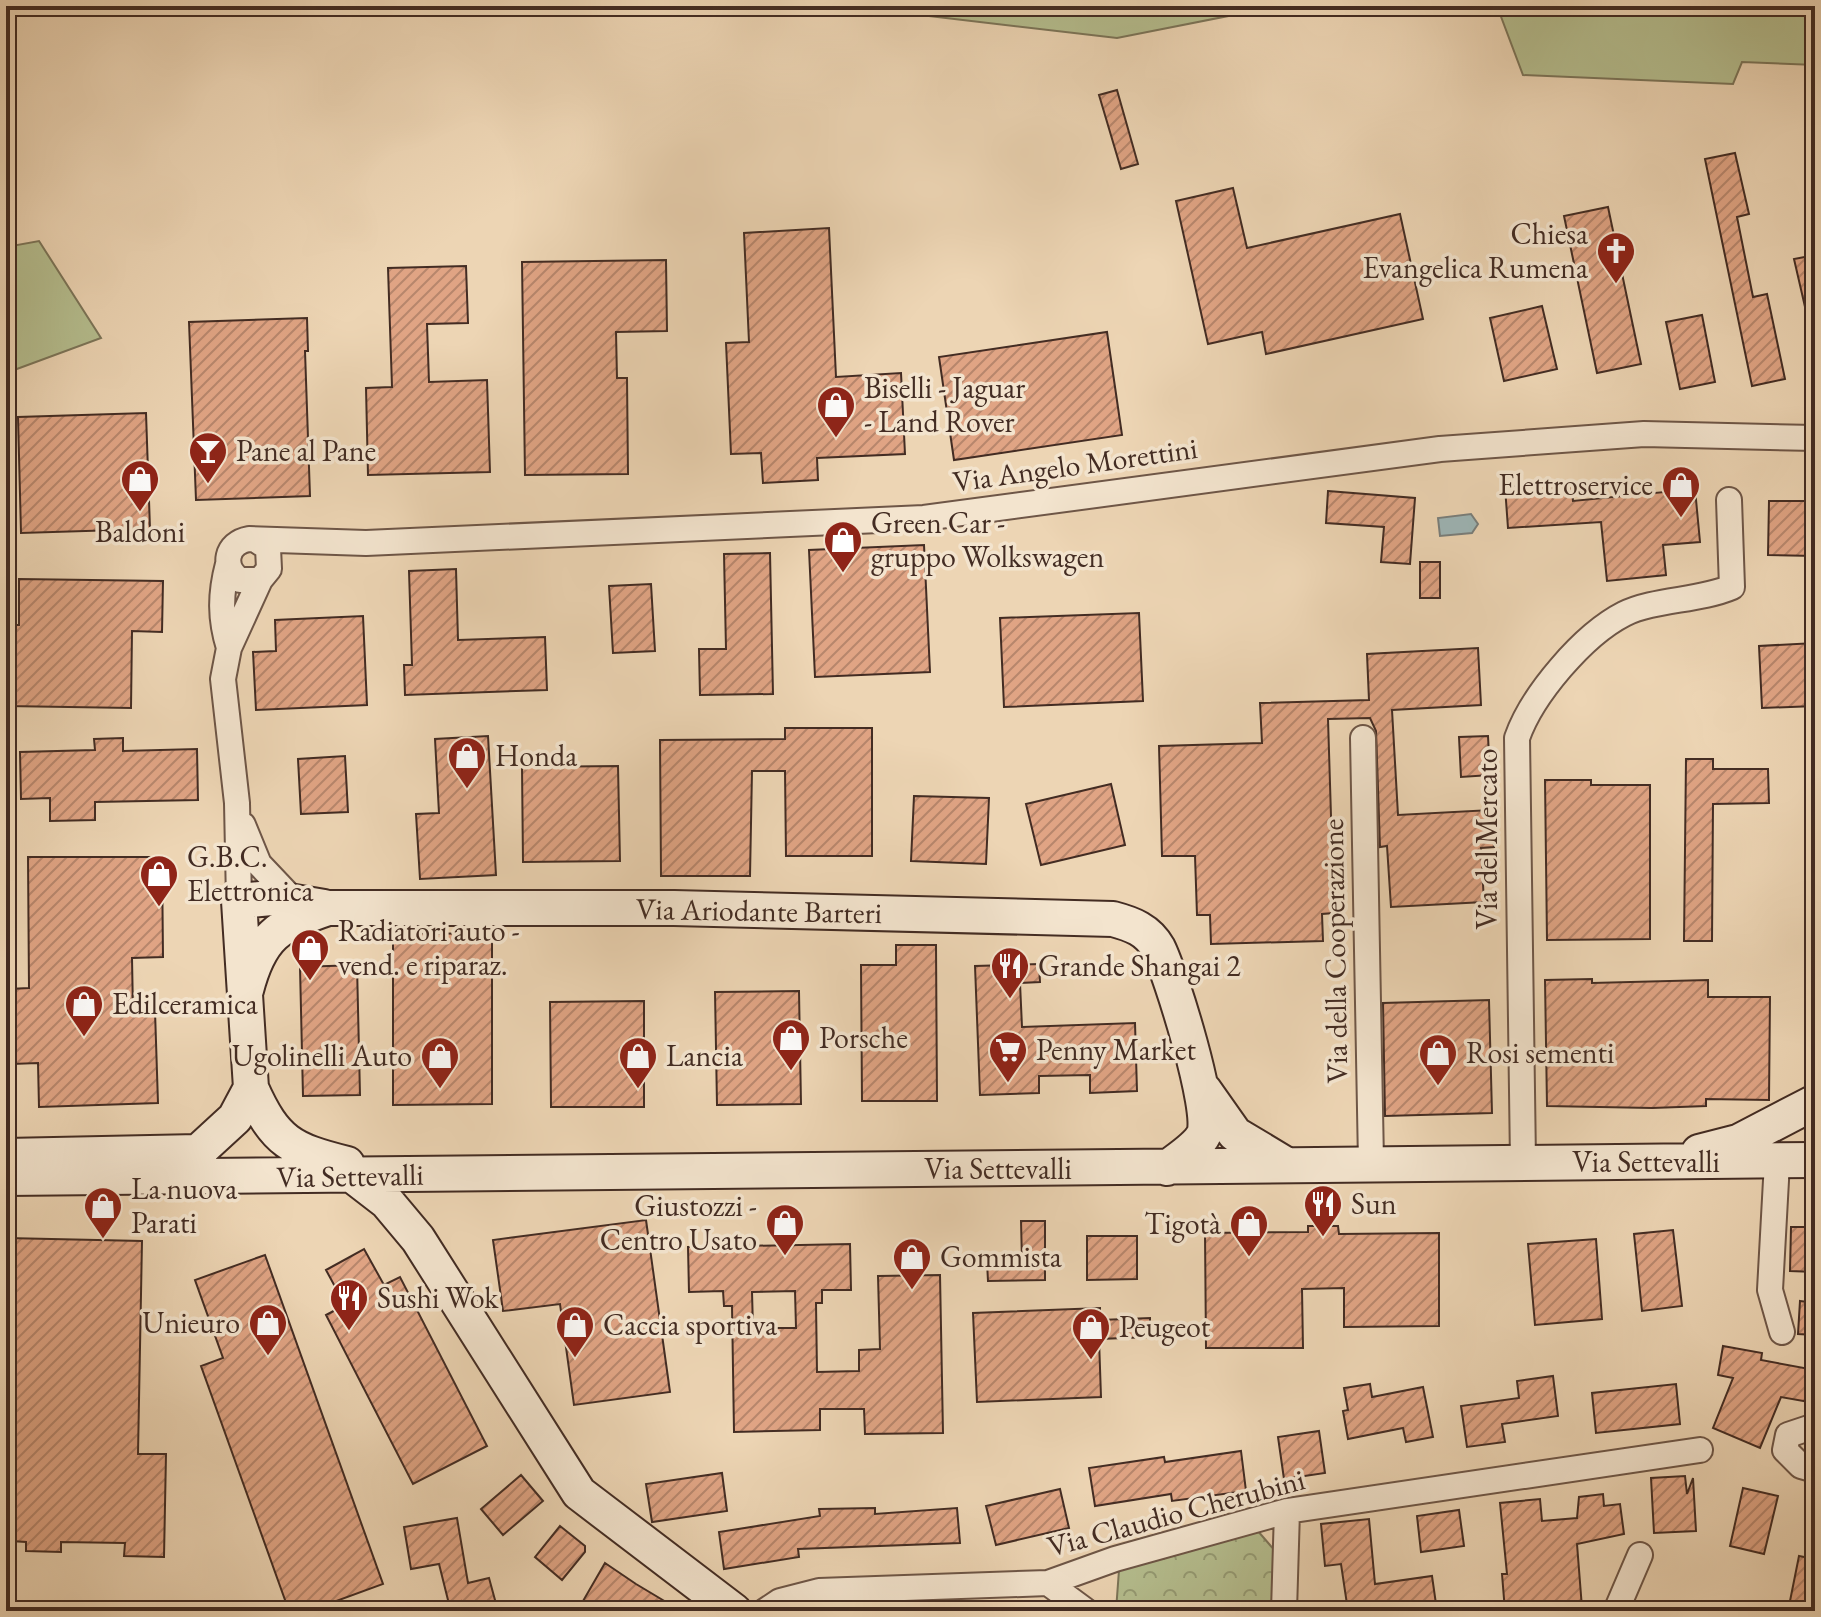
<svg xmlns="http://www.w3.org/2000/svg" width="1821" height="1617" viewBox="0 0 1821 1617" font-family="'EB Garamond',serif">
  <defs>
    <pattern id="park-crowns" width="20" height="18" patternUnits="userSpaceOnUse" patternTransform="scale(2)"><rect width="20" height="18" fill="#b5be8f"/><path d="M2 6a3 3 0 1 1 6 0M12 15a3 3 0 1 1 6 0" fill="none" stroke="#959b74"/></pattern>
    <pattern id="building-hatch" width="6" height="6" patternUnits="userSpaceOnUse" patternTransform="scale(2)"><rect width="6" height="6" fill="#e0a484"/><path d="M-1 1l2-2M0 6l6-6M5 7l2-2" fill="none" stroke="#b7866c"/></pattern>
  </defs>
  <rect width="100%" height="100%" fill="#edd5b4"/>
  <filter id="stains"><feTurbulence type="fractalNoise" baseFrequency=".0025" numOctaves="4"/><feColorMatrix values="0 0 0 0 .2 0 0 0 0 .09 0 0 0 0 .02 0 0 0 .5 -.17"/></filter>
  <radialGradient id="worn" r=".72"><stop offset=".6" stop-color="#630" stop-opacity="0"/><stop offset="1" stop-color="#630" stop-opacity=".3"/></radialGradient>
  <!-- grass -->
  <path fill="#b5be8f" stroke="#7c7559" stroke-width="2" d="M844,6H1279L1117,38Z
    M1497,6H1815V65L1742,62L1733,84L1523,75Z
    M39,241L101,338L6,373V247Z"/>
  <!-- park -->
  <path fill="url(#park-crowns)" stroke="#7c7559" stroke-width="2" d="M1257,1530L1276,1552L1275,1611H1116L1119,1570Z"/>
  <!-- water -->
  <path fill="#9db6b7" stroke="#797f7c" stroke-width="2" d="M1471,514L1478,524L1472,533L1440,536L1438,518Z"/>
  <!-- building -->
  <path fill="url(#building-hatch)" stroke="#432c23" stroke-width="2" fill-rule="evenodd" d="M1117,90L1138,164L1121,169L1099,95Z
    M1735,153L1749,214L1737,217L1753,297L1767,294L1785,379L1752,386L1705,159Z
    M1233,188L1247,248L1400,214L1423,319L1266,354L1262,332L1208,344L1176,201Z
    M1608,207L1641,364L1597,373L1564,216Z
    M829,228L836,377L901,373L905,454L817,458L818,480L763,483L761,453L731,454L726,343L749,342L744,233Z
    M1815,255V319L1808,320L1794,259Z
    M666,260L667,331L616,332L617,378H627L628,474L525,475L522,262Z
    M466,266L468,323L427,324L429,382L487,380L490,472L368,475L366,388L392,387L388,268Z
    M1542,306L1557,369L1504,381L1490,318Z
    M1702,315L1715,382L1680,389L1666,322Z
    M307,318L308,351H305L310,496L196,500L189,322Z
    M1107,332L1122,435L954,460L939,357Z
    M146,413L150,529L21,533L18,417Z
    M1571,482L1573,501L1695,489L1700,542L1663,545L1666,575L1607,581L1601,522L1508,528L1505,487Z
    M1328,491L1415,498L1410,564L1381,562L1384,527L1326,523Z
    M1769,501H1815V556L1768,555Z
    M924,545L930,672L815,677L809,550Z
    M770,553L773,694L700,695L699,649H726L724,554Z
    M1420,562H1440V598H1420Z
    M456,569L458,640L545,637L547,690L405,695L404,665H412L409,571Z
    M19,579L163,581L162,632L132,631L131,708L6,706V625H19Z
    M651,584L655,651L613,653L609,586Z
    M1139,613L1143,701L1004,707L1000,618Z
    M363,616L367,705L256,710L253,652L276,651L275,620Z
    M1815,643V706L1762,708L1759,646Z
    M1478,648L1481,705L1392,710L1398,815L1491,810L1494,847L1481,848L1484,902L1391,907L1387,846L1380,847L1376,731L1370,718L1328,719L1334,913L1322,914L1323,941L1211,944L1210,915H1197L1195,856H1162L1159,746L1262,743L1260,703L1369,700L1367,654Z
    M785,728H872V856H786L785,771H752L750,876H661L660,740L785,739Z
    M488,736L496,875L420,879L416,814L439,813L435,739Z
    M1488,736L1490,775L1461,777L1459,737Z
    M123,738V751L197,749L198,800L95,802V820L50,821V798L21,799L20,752L95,750L94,739Z
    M345,756L348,812L301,814L298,759Z
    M1686,759H1713V769H1768L1769,803L1713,804L1712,941H1684Z
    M618,766L620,861L523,862L522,767Z
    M1545,780H1591V785H1650V939L1547,940Z
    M1111,784L1125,845L1041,865L1026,804Z
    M914,796L989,798L986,864L911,861Z
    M28,857H162L163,957L132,958L133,1012L155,1011L158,1103L39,1107L38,1063L12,1064L9,989L29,988Z
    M393,933L492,934V1104L393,1105Z
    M896,945H936L937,1101H862L861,965H896Z
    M1039,964L1040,982L1020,983L1022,1027L1135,1023L1137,1091L1090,1093V1075L1039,1076V1093L980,1095L975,966Z
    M357,965L360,1095L303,1096L300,967Z
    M1592,979V983L1708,980V997H1770L1769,1100L1706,1099V1106L1652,1108L1547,1106L1545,980Z
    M799,991L801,1104L717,1105L715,992Z
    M1489,1000L1492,1113L1385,1116L1383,1003Z
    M644,1001V1107H551L550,1002Z
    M646,1220L670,1392L574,1405L560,1304L503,1311L493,1240Z
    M1021,1221H1045V1280L988,1281L987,1262L1022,1261Z
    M1308,1226H1338L1339,1234L1439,1233V1326L1344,1327V1288L1302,1289L1303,1348H1206L1205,1233L1308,1232Z
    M1791,1227H1815V1272L1790,1271Z
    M1673,1230L1682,1306L1642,1311L1634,1234Z
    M1087,1236H1137V1279L1087,1280Z
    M6,1238L142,1241L138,1454H166L164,1557L124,1556L125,1543L61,1542V1552L26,1551V1542L11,1541L15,1314H6Z
    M1596,1239L1602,1319L1535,1325L1528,1244Z
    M850,1244L851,1290H822V1303H816L817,1372L859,1371V1350L880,1349L878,1276L940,1275L943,1433L865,1434L864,1409H820V1430L734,1432L732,1306H724L723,1291L689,1292L688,1247ZM795,1291L796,1328H753L752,1292Z
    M364,1249L384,1285L400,1277L487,1446L413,1484L326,1315L345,1305L326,1270Z
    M265,1255L383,1584L309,1611H289L201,1366L223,1358L195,1280Z
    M1800,1301L1815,1303V1335L1798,1334Z
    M1100,1308V1320L1150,1318V1337L1099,1339L1101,1397L977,1402L973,1313Z
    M1723,1346L1762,1353L1761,1360L1815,1370V1403L1781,1397L1760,1448L1713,1428L1733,1378L1718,1375Z
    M1553,1376L1558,1416L1502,1424L1505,1442L1467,1447L1461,1406L1519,1398L1517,1381Z
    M1370,1384L1372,1397L1423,1387L1433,1437L1406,1442L1403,1428L1348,1439L1343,1411L1348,1410L1344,1388Z
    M1676,1384L1680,1424L1596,1433L1592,1393Z
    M1319,1431L1325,1473L1284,1479L1278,1437Z
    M1241,1451L1246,1491L1172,1501L1171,1494L1095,1506L1089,1468L1164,1457L1165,1462Z
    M722,1473L727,1511L652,1522L646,1484Z
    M521,1475L543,1501L503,1535L481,1509Z
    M1685,1476L1687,1494L1693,1478L1696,1531L1654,1533L1651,1478Z
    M1743,1488L1778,1496L1764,1554L1730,1546Z
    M1060,1489L1069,1528L996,1545L986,1506Z
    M1603,1494L1604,1506L1620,1504L1624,1534L1577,1544L1582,1608L1505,1611L1502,1574H1507L1500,1503L1540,1499L1542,1521L1577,1518L1579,1497Z
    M875,1508V1514L957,1508L960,1543L798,1549L799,1557L724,1569L719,1532L820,1516L819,1509Z
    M1459,1510L1464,1546L1421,1552L1417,1516Z
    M457,1518L468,1583L489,1578L498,1611H463L461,1601L449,1604L439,1564L411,1569L404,1527Z
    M1369,1519L1375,1584L1432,1576L1437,1611H1348L1341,1564L1325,1566L1321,1524Z
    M560,1526L585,1546V1552L562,1580L535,1557Z
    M1799,1556L1815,1559V1611L1789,1606Z
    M605,1563L636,1584L681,1611H601L583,1601Z"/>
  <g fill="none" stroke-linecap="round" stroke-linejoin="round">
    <defs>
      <path id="street" d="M256,540L268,548L269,569L260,580H240C221,567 226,543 249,539L366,543L924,518L1440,449L1644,434L1815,438
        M228,564C220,594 220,619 229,648
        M1363,738L1371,1162
        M243,825L259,864L295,902
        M239,901L237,803L223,679L229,648L260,580
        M1523,1161L1517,738C1532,695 1583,635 1624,614C1654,599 1699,601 1732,587L1729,500
        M1777,1162L1770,1290L1782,1332
        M1815,1426L1788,1435L1785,1450L1801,1466L1815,1470
        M1048,1583L1086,1611
        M765,1611L780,1601L819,1591L1048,1583L1115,1559L1287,1511L1700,1450
        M1284,1611L1287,1511
        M1616,1611L1640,1555"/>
      <path id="secondary" d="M324,907L271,898L239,901L251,1088C275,1142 291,1150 347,1164
        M246,990C260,936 278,925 328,908H674L1113,919C1132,924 1148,930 1158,948C1171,974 1214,1112 1204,1134C1198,1147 1178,1159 1167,1168
        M1204,1090L1235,1134L1285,1164
        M1699,1152L1738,1142L1815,1102
        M6,1156L198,1152L235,1118L251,1088
        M352,1175L387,1202L418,1239L579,1493L734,1611
        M6,1178L1815,1160"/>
    </defs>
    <!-- street casing -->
    <use href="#street" stroke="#6e5647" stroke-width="28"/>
    <!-- secondary casing -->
    <use href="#secondary" stroke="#432c23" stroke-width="38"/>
    <!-- street -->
    <use href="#street" stroke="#f3e4ce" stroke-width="24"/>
    <!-- secondary -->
    <use href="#secondary" stroke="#f3e4ce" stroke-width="34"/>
  </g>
  <!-- icons -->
  <defs>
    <symbol id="church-pin" viewBox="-11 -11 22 30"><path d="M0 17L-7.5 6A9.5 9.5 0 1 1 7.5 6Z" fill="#8f2418" stroke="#f3e4ce"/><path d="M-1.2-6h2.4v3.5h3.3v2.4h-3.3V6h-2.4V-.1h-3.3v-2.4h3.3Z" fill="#fff"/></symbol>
    <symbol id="shop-pin" viewBox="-11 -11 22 30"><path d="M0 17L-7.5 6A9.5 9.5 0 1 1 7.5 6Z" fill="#8f2418" stroke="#f3e4ce"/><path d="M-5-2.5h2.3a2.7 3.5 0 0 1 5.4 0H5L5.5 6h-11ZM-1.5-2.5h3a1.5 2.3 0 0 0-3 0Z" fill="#fff"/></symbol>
    <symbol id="bar-pin" viewBox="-11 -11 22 30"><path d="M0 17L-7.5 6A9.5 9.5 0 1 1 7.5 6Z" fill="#8f2418" stroke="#f3e4ce"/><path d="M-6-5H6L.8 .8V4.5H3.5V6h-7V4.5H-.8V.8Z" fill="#fff"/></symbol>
    <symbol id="restaurant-pin" viewBox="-11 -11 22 30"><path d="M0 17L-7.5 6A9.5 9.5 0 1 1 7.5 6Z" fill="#8f2418" stroke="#f3e4ce"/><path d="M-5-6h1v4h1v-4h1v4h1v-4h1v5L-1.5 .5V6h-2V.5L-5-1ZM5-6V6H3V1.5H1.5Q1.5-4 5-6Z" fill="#fff"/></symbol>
    <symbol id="supermarket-pin" viewBox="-11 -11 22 30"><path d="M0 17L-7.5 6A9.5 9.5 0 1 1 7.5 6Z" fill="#8f2418" stroke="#f3e4ce"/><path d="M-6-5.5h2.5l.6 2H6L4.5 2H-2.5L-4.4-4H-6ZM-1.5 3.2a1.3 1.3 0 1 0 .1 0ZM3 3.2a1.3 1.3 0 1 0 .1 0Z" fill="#fff"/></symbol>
  </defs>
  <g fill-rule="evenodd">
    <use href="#church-pin" x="1594" y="229" width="44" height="60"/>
    <use href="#shop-pin" x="814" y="383" width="44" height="60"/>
    <use href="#bar-pin" x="186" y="429" width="44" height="60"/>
    <use href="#shop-pin" x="118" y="457" width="44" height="60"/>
    <use href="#shop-pin" x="1659" y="463" width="44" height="60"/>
    <use href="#shop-pin" x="821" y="518" width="44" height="60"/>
    <use href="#shop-pin" x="445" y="734" width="44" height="60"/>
    <use href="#shop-pin" x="137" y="852" width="44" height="60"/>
    <use href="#shop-pin" x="288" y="926" width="44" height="60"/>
    <use href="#restaurant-pin" x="988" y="944" width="44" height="60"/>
    <use href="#shop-pin" x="62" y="982" width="44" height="60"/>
    <use href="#shop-pin" x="769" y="1016" width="44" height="60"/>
    <use href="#supermarket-pin" x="986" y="1028" width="44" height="60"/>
    <use href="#shop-pin" x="1416" y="1031" width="44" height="60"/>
    <use href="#shop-pin" x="418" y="1034" width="44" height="60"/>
    <use href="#shop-pin" x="616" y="1034" width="44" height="60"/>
    <use href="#restaurant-pin" x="1301" y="1182" width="44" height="60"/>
    <use href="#shop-pin" x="81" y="1184" width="44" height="60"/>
    <use href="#shop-pin" x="763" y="1201" width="44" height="60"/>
    <use href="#shop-pin" x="1227" y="1202" width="44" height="60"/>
    <use href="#shop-pin" x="890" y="1235" width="44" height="60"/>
    <use href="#restaurant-pin" x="327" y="1276" width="44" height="60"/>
    <use href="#shop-pin" x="246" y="1301" width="44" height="60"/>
    <use href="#shop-pin" x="553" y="1303" width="44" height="60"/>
    <use href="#shop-pin" x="1069" y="1305" width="44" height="60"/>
  </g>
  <g text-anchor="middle" stroke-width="7" stroke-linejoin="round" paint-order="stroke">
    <!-- poi labels -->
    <g font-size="30" fill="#432c23" stroke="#f3e4ce" text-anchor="start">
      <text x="1588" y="244" text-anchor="end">Chiesa<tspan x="1588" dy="34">Evangelica Rumena</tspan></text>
      <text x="864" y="398">Biselli - Jaguar<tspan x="864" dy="34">- Land Rover</tspan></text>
      <text x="236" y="461">Pane al Pane</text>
      <text x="1653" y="495" text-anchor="end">Elettroservice</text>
      <text x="871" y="533">Green Car -<tspan x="871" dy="34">gruppo Wolkswagen</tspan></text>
      <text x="140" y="542" text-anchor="middle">Baldoni</text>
      <text x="495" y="766">Honda</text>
      <text x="187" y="867">G.B.C.<tspan x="187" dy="34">Elettronica</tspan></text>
      <text x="338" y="941">Radiatori auto -<tspan x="338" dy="34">vend. e riparaz.</tspan></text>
      <text x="1038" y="976">Grande Shangai 2</text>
      <text x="112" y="1014">Edilceramica</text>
      <text x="819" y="1048">Porsche</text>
      <text x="1036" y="1060">Penny Market</text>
      <text x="1466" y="1063">Rosi sementi</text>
      <text x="412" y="1066" text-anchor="end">Ugolinelli Auto</text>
      <text x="666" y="1066">Lancia</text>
      <text x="131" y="1199">La nuova<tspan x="131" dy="34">Parati</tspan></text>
      <text x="1351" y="1214">Sun</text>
      <text x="757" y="1216" text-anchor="end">Giustozzi -<tspan x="757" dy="34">Centro Usato</tspan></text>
      <text x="1221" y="1234" text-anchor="end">Tigotà</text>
      <text x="940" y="1267">Gommista</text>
      <text x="377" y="1308">Sushi Wok</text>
      <text x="240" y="1333" text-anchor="end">Unieuro</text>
      <text x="603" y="1335">Caccia sportiva</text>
      <text x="1119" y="1337">Peugeot</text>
    </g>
    <!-- street labels -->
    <g font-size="30" fill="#432c23" stroke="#f3e4ce">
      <text transform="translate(1075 465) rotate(-8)" y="10">Via Angelo Morettini</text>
      <text transform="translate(1487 839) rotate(-90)" y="10">Via del Mercato</text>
      <text transform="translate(759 911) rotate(1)" y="10">Via Ariodante Barteri</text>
      <text transform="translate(1335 951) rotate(-91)" y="10">Via della Cooperazione</text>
      <text x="1646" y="1172">Via Settevalli</text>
      <text x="998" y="1179">Via Settevalli</text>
      <text transform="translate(350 1176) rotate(-1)" y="10">Via Settevalli</text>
      <text transform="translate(1176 1513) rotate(-15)" y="10">Via Claudio Cherubini</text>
    </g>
  </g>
  <!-- margin -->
  <rect width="1821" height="1617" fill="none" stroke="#edd5b4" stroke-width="32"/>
  <rect x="8" y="8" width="1805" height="1601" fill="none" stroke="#432c23" stroke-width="4"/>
  <rect x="16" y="16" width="1789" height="1585" fill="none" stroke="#432c23" stroke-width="2"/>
  <rect width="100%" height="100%" filter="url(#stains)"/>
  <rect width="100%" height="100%" fill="url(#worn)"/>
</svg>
